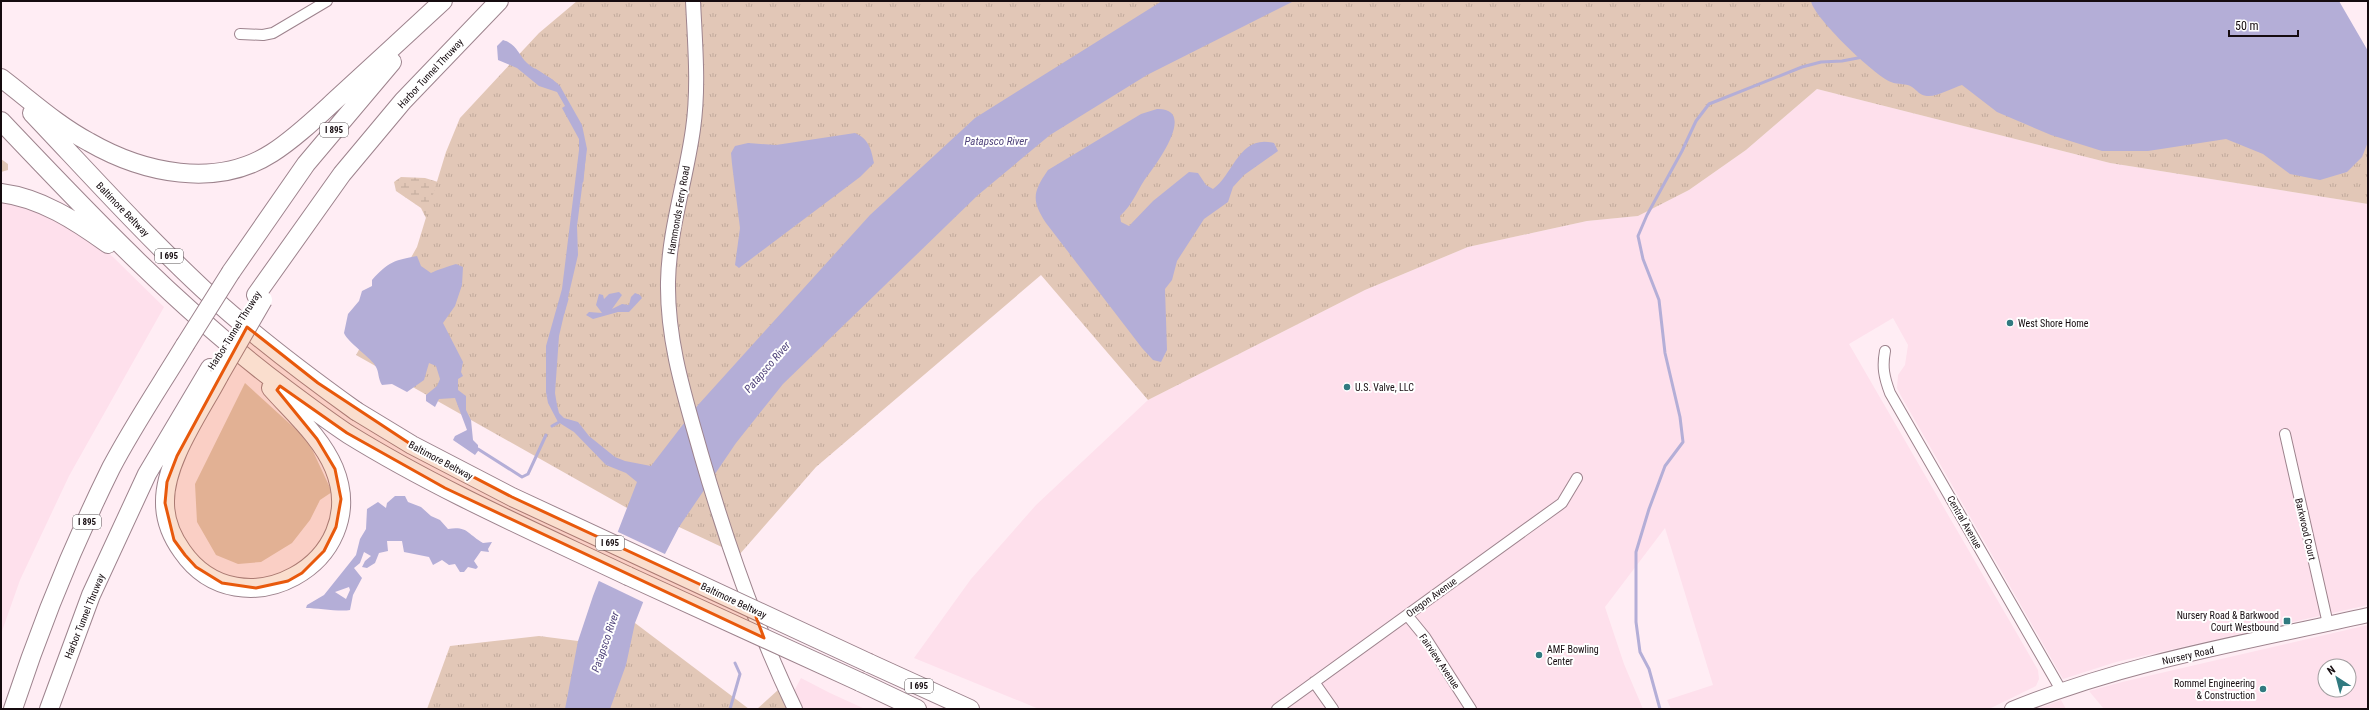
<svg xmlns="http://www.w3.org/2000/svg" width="2369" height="710" viewBox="0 0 2369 710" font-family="'Roboto Condensed',sans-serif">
  <defs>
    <pattern id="wetland-marsh" width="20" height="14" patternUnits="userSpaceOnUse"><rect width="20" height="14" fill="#e2c7b7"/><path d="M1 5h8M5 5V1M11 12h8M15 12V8" fill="none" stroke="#c1aa9c"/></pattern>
    <pattern id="park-tufts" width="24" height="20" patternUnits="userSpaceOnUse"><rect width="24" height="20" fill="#e2c7b7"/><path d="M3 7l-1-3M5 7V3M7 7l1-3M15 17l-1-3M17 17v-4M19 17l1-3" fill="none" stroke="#c1aa9c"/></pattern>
  </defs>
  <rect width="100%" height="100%" fill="#ffedf4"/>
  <!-- built -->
  <path fill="#fee0ec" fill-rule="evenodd" d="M1817,89L2110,163L2368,204V605L2116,662L2063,679L1901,396L1897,388L1898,375L1905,365L1908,345L1893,318L1849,344L2038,670L2039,679L2036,686L1989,709H1671L1667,700L1713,685L1665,528L1605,607L1624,664L1643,709H1039L914,658L971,579L1036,505L1148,400L1365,290L1468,247L1587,221L1638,216L1689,190L1746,150Z
    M1,198L31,206L83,232L113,257L164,307L69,476L20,580L1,634Z
    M2368,625V709H2104L2089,691L2122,682ZM2325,666H2349V690H2325Z
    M801,678L830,693L865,709H801L793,693Z
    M2061,700L2066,709H2037Z"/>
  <!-- green -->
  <path fill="#e2c7b7" d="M1,159L8,164V170L1,172Z
    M245,383L300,433L311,447L332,492L320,500L310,520L292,543L261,562L238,564L216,555L197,522L195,484Z"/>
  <!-- wetland -->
  <path fill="url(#wetland-marsh)" d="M401,177L425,178L438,182L427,220L421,208L396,191L394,182Z"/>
  <!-- park -->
  <path fill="url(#park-tufts)" d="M577,1H2338L2368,56V204L2110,163L1817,89L1746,150L1689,190L1638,216L1587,221L1468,247L1365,290L1148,400L1041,275L816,467L739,555L679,527L627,508L356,355L417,247L446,152L460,118L539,33Z
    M635,623L749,709H427L450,646L539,636L578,641Z
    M778,690L787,709H757Z"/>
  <!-- water -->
  <path fill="#b4aed7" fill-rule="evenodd" d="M1162,1H1294L1147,75L1050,135L978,195L783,384L736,443L679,527L653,577L635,623L626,665L610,709H565L578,641L593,596L637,482L626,473L606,465L574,432L558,422L548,403L546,392V346L562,289L579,150V139L562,108L565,106L557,92L539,86L517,68L498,60L497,46L503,40C517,44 518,54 527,63C537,72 553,78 560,86L582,125L587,149L577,226L578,255L559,336L555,393L557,405L559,413L564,418L578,422L589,436L615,457L625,461L651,466L698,405L870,215L975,118Z
    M1811,1H2339L2368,51V142L2362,157L2347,172L2320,180L2290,174L2263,154L2226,139L2148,151H2102L2051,135L1997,112L1962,85C1952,88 1937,97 1927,96C1919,95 1918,91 1912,87C1907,83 1898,85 1891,82C1875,76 1813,17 1811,1Z
    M1157,109C1197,108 1158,162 1148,175C1138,188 1133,205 1120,216L1121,222L1129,226L1153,201L1189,172L1198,173L1206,185L1213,189C1234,174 1239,134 1274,143L1278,151L1244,175L1233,187L1228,202L1204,219L1177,261L1172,280L1165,289L1167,350L1161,362L1153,360L1142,348L1046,223C1031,200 1033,192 1048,170L1141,114Z
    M855,133C869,139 871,149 874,163L860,177L739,268L735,265L740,228L732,164L731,153L735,146L748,143L776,145Z
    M417,256L421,266L431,273C439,269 447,267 456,264L463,267L462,285L455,306L443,323L463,362L461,372L463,376L458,379V390L466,396V410L471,420L473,440L478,445V451L475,455L453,440L455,436L467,430L455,398L439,399L435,407L426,401V395L437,386L440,379L436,366L429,363L424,380L407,392L392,384L382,385C378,379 379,372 376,367C372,358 348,343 344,333L348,314L359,301L362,291L372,286V280C388,262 395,260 417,256Z
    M619,292L622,295L612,309L622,304L629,305L631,297L635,293L640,295L642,298L629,312H618L593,319L586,315L589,312L602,313L596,305L599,294L603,295L604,299L609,294Z
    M395,496H405L408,502L421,507L431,516L440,520L448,529C468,526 467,534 483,543L492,542L488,549L489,552L481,551L474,561L478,567L476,569L468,567L464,572H460L455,564L449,565L442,560L433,565L429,557L404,552L402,541H387L388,551L379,553L375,563L367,568L362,567L365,561L371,556L364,552L360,563L354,568L362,578L353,595L350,610C340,612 317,608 306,608L307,605L324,595L356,555L360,539L366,529L367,509L378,502L386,508L387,503ZM349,587L350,590L346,599L335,592Z"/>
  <!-- pier -->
  <path fill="#ffedf4" d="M616,531L667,555L645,603L597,580Z"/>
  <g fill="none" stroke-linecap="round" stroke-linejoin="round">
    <!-- stream -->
    <path stroke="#b4aed7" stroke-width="3" d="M535,70L552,81
      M582,181L584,159
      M563,313L567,299
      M552,426L561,421
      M478,449L522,477L528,474L546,435
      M730,709L740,674L735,663
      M1660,709L1649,669L1640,652L1636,622V552L1649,509L1665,466L1683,442L1680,417L1665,353L1659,300L1643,259L1638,236L1647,215L1682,151L1696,121L1709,104L1802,67L1821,62L1842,61L1863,57"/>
    <defs>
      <path id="street" d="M240,34L263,35L273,33L327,1
        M1885,351C1882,367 1884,377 1890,393L2061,690
        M2285,434L2328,624
        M1407,615L1425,637L1471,709
        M1314,682L1333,709
        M1277,709L1562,503L1577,478"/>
      <path id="secondary" d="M693,1C695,44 699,87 693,129C686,180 669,230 668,282C667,342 685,397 701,454C726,541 756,628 795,709
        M2012,709C2126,662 2248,642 2368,615"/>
      <path id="highway" d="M1,78C30,100 57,125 89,142C143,173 216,189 272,153C297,137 319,115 341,95C375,64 409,32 443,1
        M32,113C88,172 143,233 203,289C250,333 303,373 356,411
        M1,121C91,216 182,312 287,390C307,405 327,420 348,434C437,489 533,531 628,576
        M1,193C41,198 76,221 108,244
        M231,272L306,164L392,62
        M256,295L342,174L403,101L499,1
        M219,376C200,412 164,462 165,503C165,520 172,537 182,551C240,635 373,562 334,468C321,437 293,413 271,388
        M869,663L970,709
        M860,682L917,709
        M13,709C40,627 73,545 111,468C133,426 160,386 185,345
        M49,709L91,595L147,474L210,368"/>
    </defs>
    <!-- street casing -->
    <use href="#street" stroke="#9d838d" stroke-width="12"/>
    <!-- secondary casing -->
    <use href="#secondary" stroke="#9d838d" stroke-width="16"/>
    <!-- highway casing -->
    <use href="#highway" stroke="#9d838d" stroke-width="20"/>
    <!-- street -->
    <use href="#street" stroke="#fff" stroke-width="10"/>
    <!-- secondary -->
    <use href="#secondary" stroke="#fff" stroke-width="14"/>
    <!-- highway -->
    <use href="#highway" stroke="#fff" stroke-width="18"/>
    <defs>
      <path id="highway-bridge" d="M185,345L231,272
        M219,376L263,300
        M356,411L412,445L512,497L869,663
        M628,576L860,682"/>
    </defs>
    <!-- highway-bridge casing -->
    <use href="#highway-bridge" stroke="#9d838d" stroke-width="20" stroke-linecap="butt"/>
    <!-- highway-bridge -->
    <use href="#highway-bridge" stroke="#fff" stroke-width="18"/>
  </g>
  <!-- marked area -->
  <path fill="#e8590c" fill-opacity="0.2" stroke="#e8590c" stroke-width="3" stroke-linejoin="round" d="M247,327L318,383L412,445L512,497L753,609L764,638L445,488L347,433L280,386L277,390L317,439L335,469L341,499L336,527L324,551L302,573L288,581L256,588L222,583L196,567L185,555L174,540L165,503L167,482L177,456Z"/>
  <!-- markers -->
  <g fill="#317a80" stroke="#fff" stroke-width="1.5">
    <circle cx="2010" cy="323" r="4"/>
    <circle cx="1347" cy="387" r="4"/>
    <rect x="2283" y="617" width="8" height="8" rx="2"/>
    <circle cx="1539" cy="655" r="4"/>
    <circle cx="2263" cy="689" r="4"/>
  </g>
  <g text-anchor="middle" stroke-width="4" stroke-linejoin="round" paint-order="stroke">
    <!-- shield labels -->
    <g fill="#fff" stroke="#5b5457" stroke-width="1">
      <rect x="320" y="123" width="28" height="14" rx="3"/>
      <rect x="155" y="249" width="28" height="14" rx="3"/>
      <rect x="73" y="515" width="28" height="14" rx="3"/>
      <rect x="596" y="536" width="28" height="14" rx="3"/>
      <rect x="905" y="679" width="28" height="14" rx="3"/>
    </g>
    <g font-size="9" font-weight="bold" fill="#150b0f">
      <text x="334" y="133">I 895</text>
      <text x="169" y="259">I 695</text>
      <text x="87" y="525">I 895</text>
      <text x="610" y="546">I 695</text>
      <text x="919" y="689">I 695</text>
    </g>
    <!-- street labels -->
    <g font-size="10" fill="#150b0f" stroke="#fff">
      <text transform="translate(430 73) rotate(-47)" y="4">Harbor Tunnel Thruway</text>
      <text transform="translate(123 209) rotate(46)" y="4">Baltimore Beltway</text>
      <text transform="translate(678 210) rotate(-80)" y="4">Hammonds Ferry Road</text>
      <text transform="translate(234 330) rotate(-58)" y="4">Harbor Tunnel Thruway</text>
      <text transform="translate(441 460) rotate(28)" y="4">Baltimore Beltway</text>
      <text transform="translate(1965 522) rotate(60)" y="4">Central Avenue</text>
      <text transform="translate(2306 529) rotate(77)" y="4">Barkwood Court</text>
      <text transform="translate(1431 597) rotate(-36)" y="4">Oregon Avenue</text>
      <text transform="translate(734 600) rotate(25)" y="4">Baltimore Beltway</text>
      <text transform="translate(84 616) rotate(-68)" y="4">Harbor Tunnel Thruway</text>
      <text transform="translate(2188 655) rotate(-13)" y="4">Nursery Road</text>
      <text transform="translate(1440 661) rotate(56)" y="4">Fairview Avenue</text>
    </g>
    <!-- poi labels -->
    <g font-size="10" fill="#150b0f" stroke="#fff" text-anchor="start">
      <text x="2018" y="327">West Shore Home</text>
      <text x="1355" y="391">U.S. Valve, LLC</text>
      <text x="2279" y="619" text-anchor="end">Nursery Road &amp; Barkwood<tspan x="2279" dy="12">Court Westbound</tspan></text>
      <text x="1547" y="653">AMF Bowling<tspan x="1547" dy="12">Center</tspan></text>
      <text x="2255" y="687" text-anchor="end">Rommel Engineering<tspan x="2255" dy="12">&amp; Construction</tspan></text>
    </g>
    <!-- water labels -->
    <g font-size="11" font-style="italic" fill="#50447b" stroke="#fff">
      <text x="996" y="145">Patapsco River</text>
      <text transform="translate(767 367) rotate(-49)" y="4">Patapsco River</text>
      <text transform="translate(605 642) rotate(-71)" y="4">Patapsco River</text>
    </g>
  </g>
  <!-- border -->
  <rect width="2369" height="710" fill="none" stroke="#150b0f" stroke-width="4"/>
  <!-- north arrow -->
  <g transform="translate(2337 678) rotate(324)"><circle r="19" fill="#ffffff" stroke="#a19d9f"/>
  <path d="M0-3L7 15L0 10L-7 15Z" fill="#317a80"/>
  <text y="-6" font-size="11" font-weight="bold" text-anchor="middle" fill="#150b0f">N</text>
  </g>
  <!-- scale -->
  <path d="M2229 30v6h69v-6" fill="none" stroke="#150b0f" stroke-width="2"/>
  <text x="2235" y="30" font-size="12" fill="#150b0f" stroke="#ffffff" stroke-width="3" paint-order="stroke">50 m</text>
</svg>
